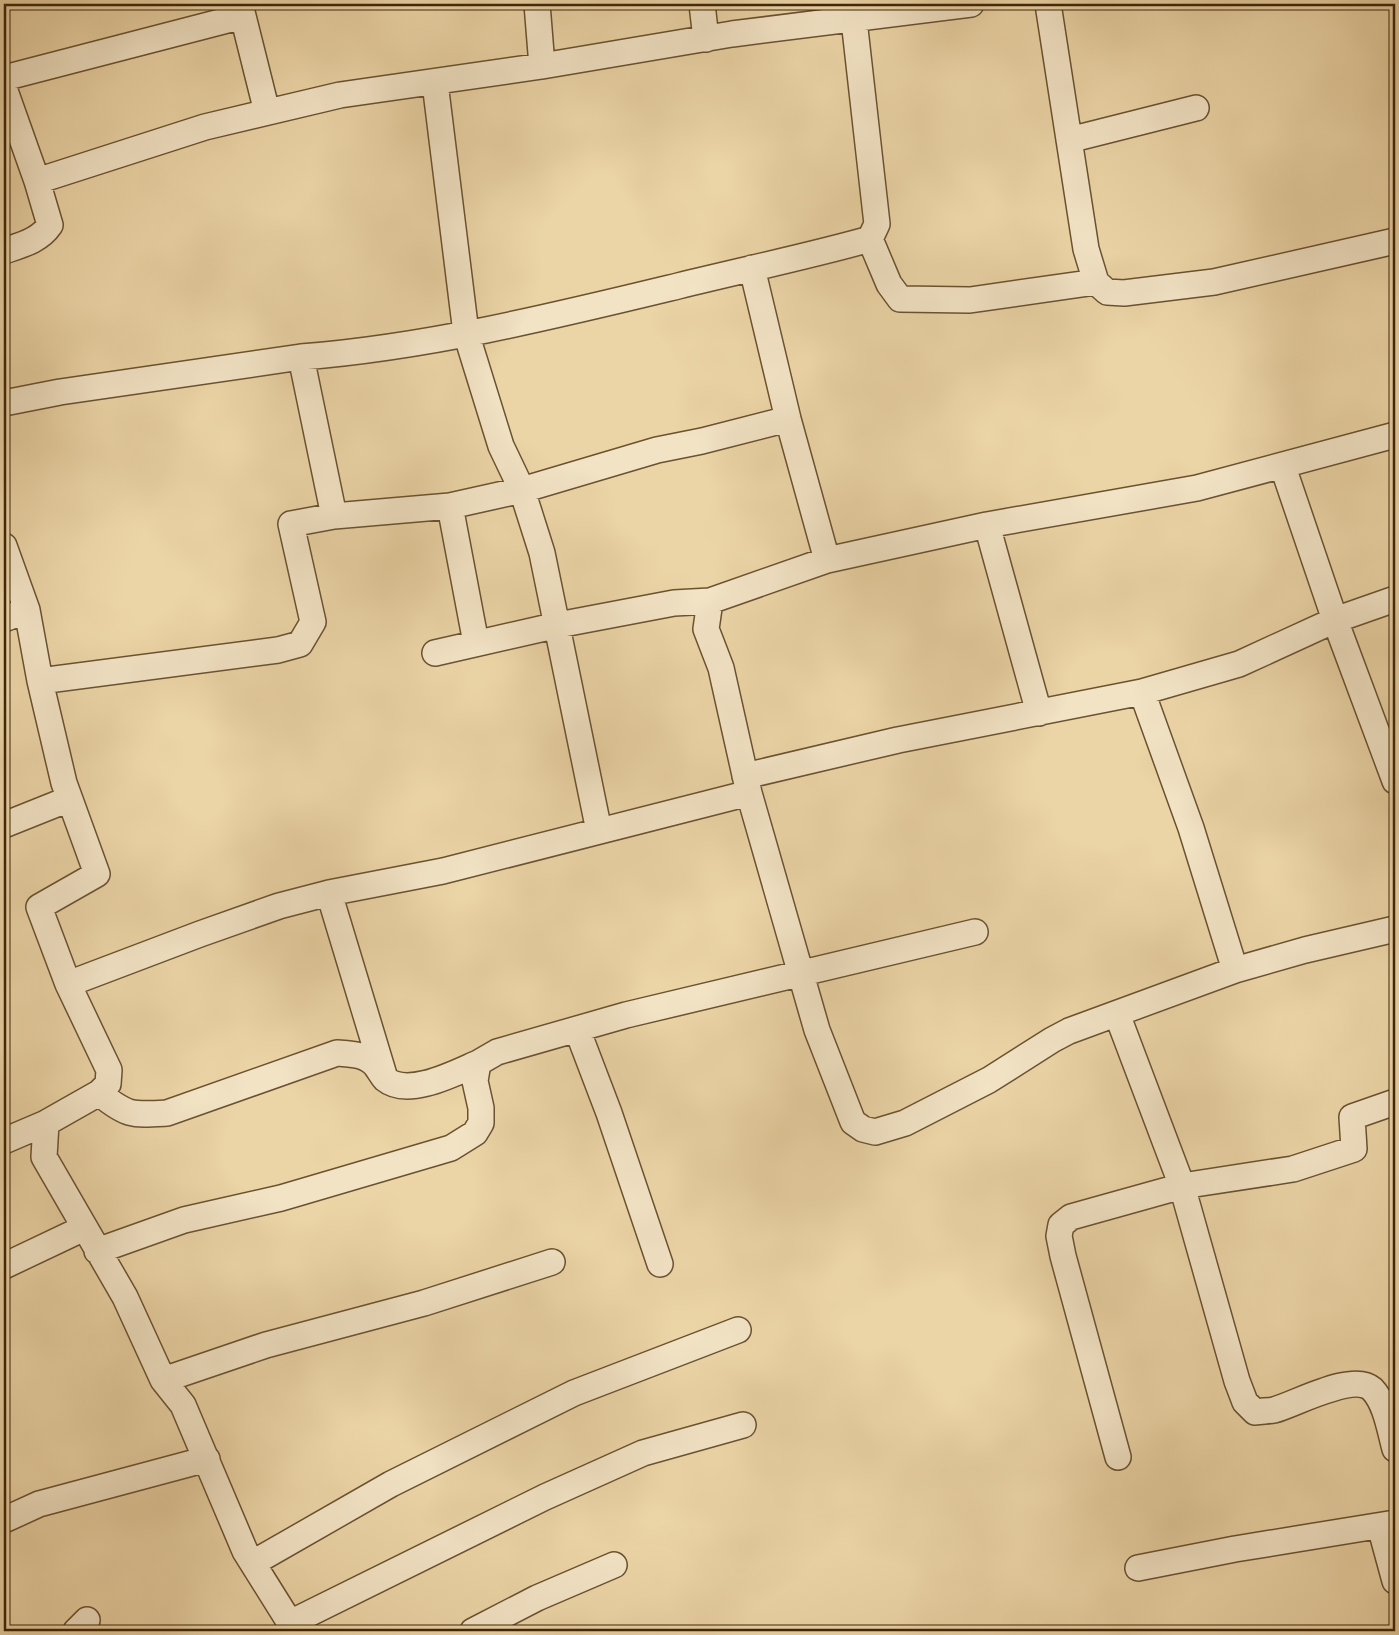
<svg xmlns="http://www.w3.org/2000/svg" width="1399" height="1635" viewBox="0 0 1399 1635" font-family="'Sorts Mill Goudy',serif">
  <rect width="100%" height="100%" fill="#ebd4a6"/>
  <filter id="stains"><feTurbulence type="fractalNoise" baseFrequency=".004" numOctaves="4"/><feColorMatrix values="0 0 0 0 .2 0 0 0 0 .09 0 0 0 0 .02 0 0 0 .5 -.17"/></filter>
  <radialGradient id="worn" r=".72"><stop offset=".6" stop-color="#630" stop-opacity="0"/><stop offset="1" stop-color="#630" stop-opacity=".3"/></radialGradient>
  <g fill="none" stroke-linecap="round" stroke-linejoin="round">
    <defs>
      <path id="minor" d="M240,4L267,112
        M537,4L542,66
        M702,4L706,39
        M1048,4L1086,249L1096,282L1107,292L1124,293L1214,282L1395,241
        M4,78L243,16
        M435,83L466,333L501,446L522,490L657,450L702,441L788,419
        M4,88L37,181L50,225C39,241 21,245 4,251
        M1069,140L1196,108
        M37,181L205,127L340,95L542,66L732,34L971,4
        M870,239L889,284L900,299L970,300L1096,282
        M752,268L788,419L827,560
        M301,357L334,516
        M4,403L60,392L301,357C428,347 554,316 678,286C742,270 806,257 870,239L877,224L854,20
        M1283,467L1335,620L1395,781
        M450,506L476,643
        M987,525L1039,713
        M4,546L27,610L40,681L64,783L97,874L39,907L68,984L109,1070L108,1084L99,1093L46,1123L44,1157L125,1297L163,1380L183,1405L245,1551L295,1631
        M4,619L27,610
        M435,653L558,625L674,603L710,601
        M40,681L278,650L300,644L313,622L291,524L334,516L450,506L522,490L542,553L599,831
        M1142,692L1191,828L1235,970
        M745,776L898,740L1142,692L1239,664L1335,620L1395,599
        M749,793L817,1030L853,1122L863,1129L875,1132L905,1123L989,1080L1052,1040L1069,1031L1235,970L1305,950L1395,929
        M4,825L69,799
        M329,893L384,1075
        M68,984L200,934L279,906L329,893L443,871L749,793L721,668L706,629L710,601L827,560L987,525L1197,488L1395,435
        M1117,1014L1182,1186L1293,1169L1354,1149L1352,1117L1395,1102
        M577,1029L609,1113L660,1264
        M99,1093C127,1116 132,1115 167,1113L337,1053C351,1054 366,1054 376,1066C379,1070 382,1076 385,1079C408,1098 455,1073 478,1063
        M4,1141L46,1123
        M97,1251L184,1220L281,1198L451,1148L475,1133L481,1123V1108L475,1081L478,1063L497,1052L626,1015L975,932
        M4,1266L84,1228
        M163,1380L266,1345L424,1303L552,1262
        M1118,1457L1063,1256L1059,1236L1061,1225L1071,1217L1182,1186L1237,1381L1245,1402L1255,1412C1261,1411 1268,1411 1274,1410C1296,1404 1353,1372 1372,1389C1386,1403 1390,1431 1395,1449
        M4,1520L39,1504L207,1459
        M1380,1526L1395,1581
        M253,1563L391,1484L574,1393L738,1330
        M1138,1568L1235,1549L1395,1523
        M290,1623L545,1497L643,1453L743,1425
        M76,1631L87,1620
        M473,1631L537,1598L614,1565"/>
    </defs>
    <!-- minor casing -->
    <use href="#minor" stroke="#6a5231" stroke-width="28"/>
    <!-- minor -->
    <use href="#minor" stroke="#f2e3c5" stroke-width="25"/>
  </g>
  <!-- margin -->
  <rect width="1399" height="1635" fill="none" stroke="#ebd4a6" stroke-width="20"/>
  <rect x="5" y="5" width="1389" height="1625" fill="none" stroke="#3f260a" stroke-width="2.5"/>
  <rect x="10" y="10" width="1379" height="1615" fill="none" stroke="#3f260a"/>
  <rect width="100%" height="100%" filter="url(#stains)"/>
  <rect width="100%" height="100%" fill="url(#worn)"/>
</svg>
